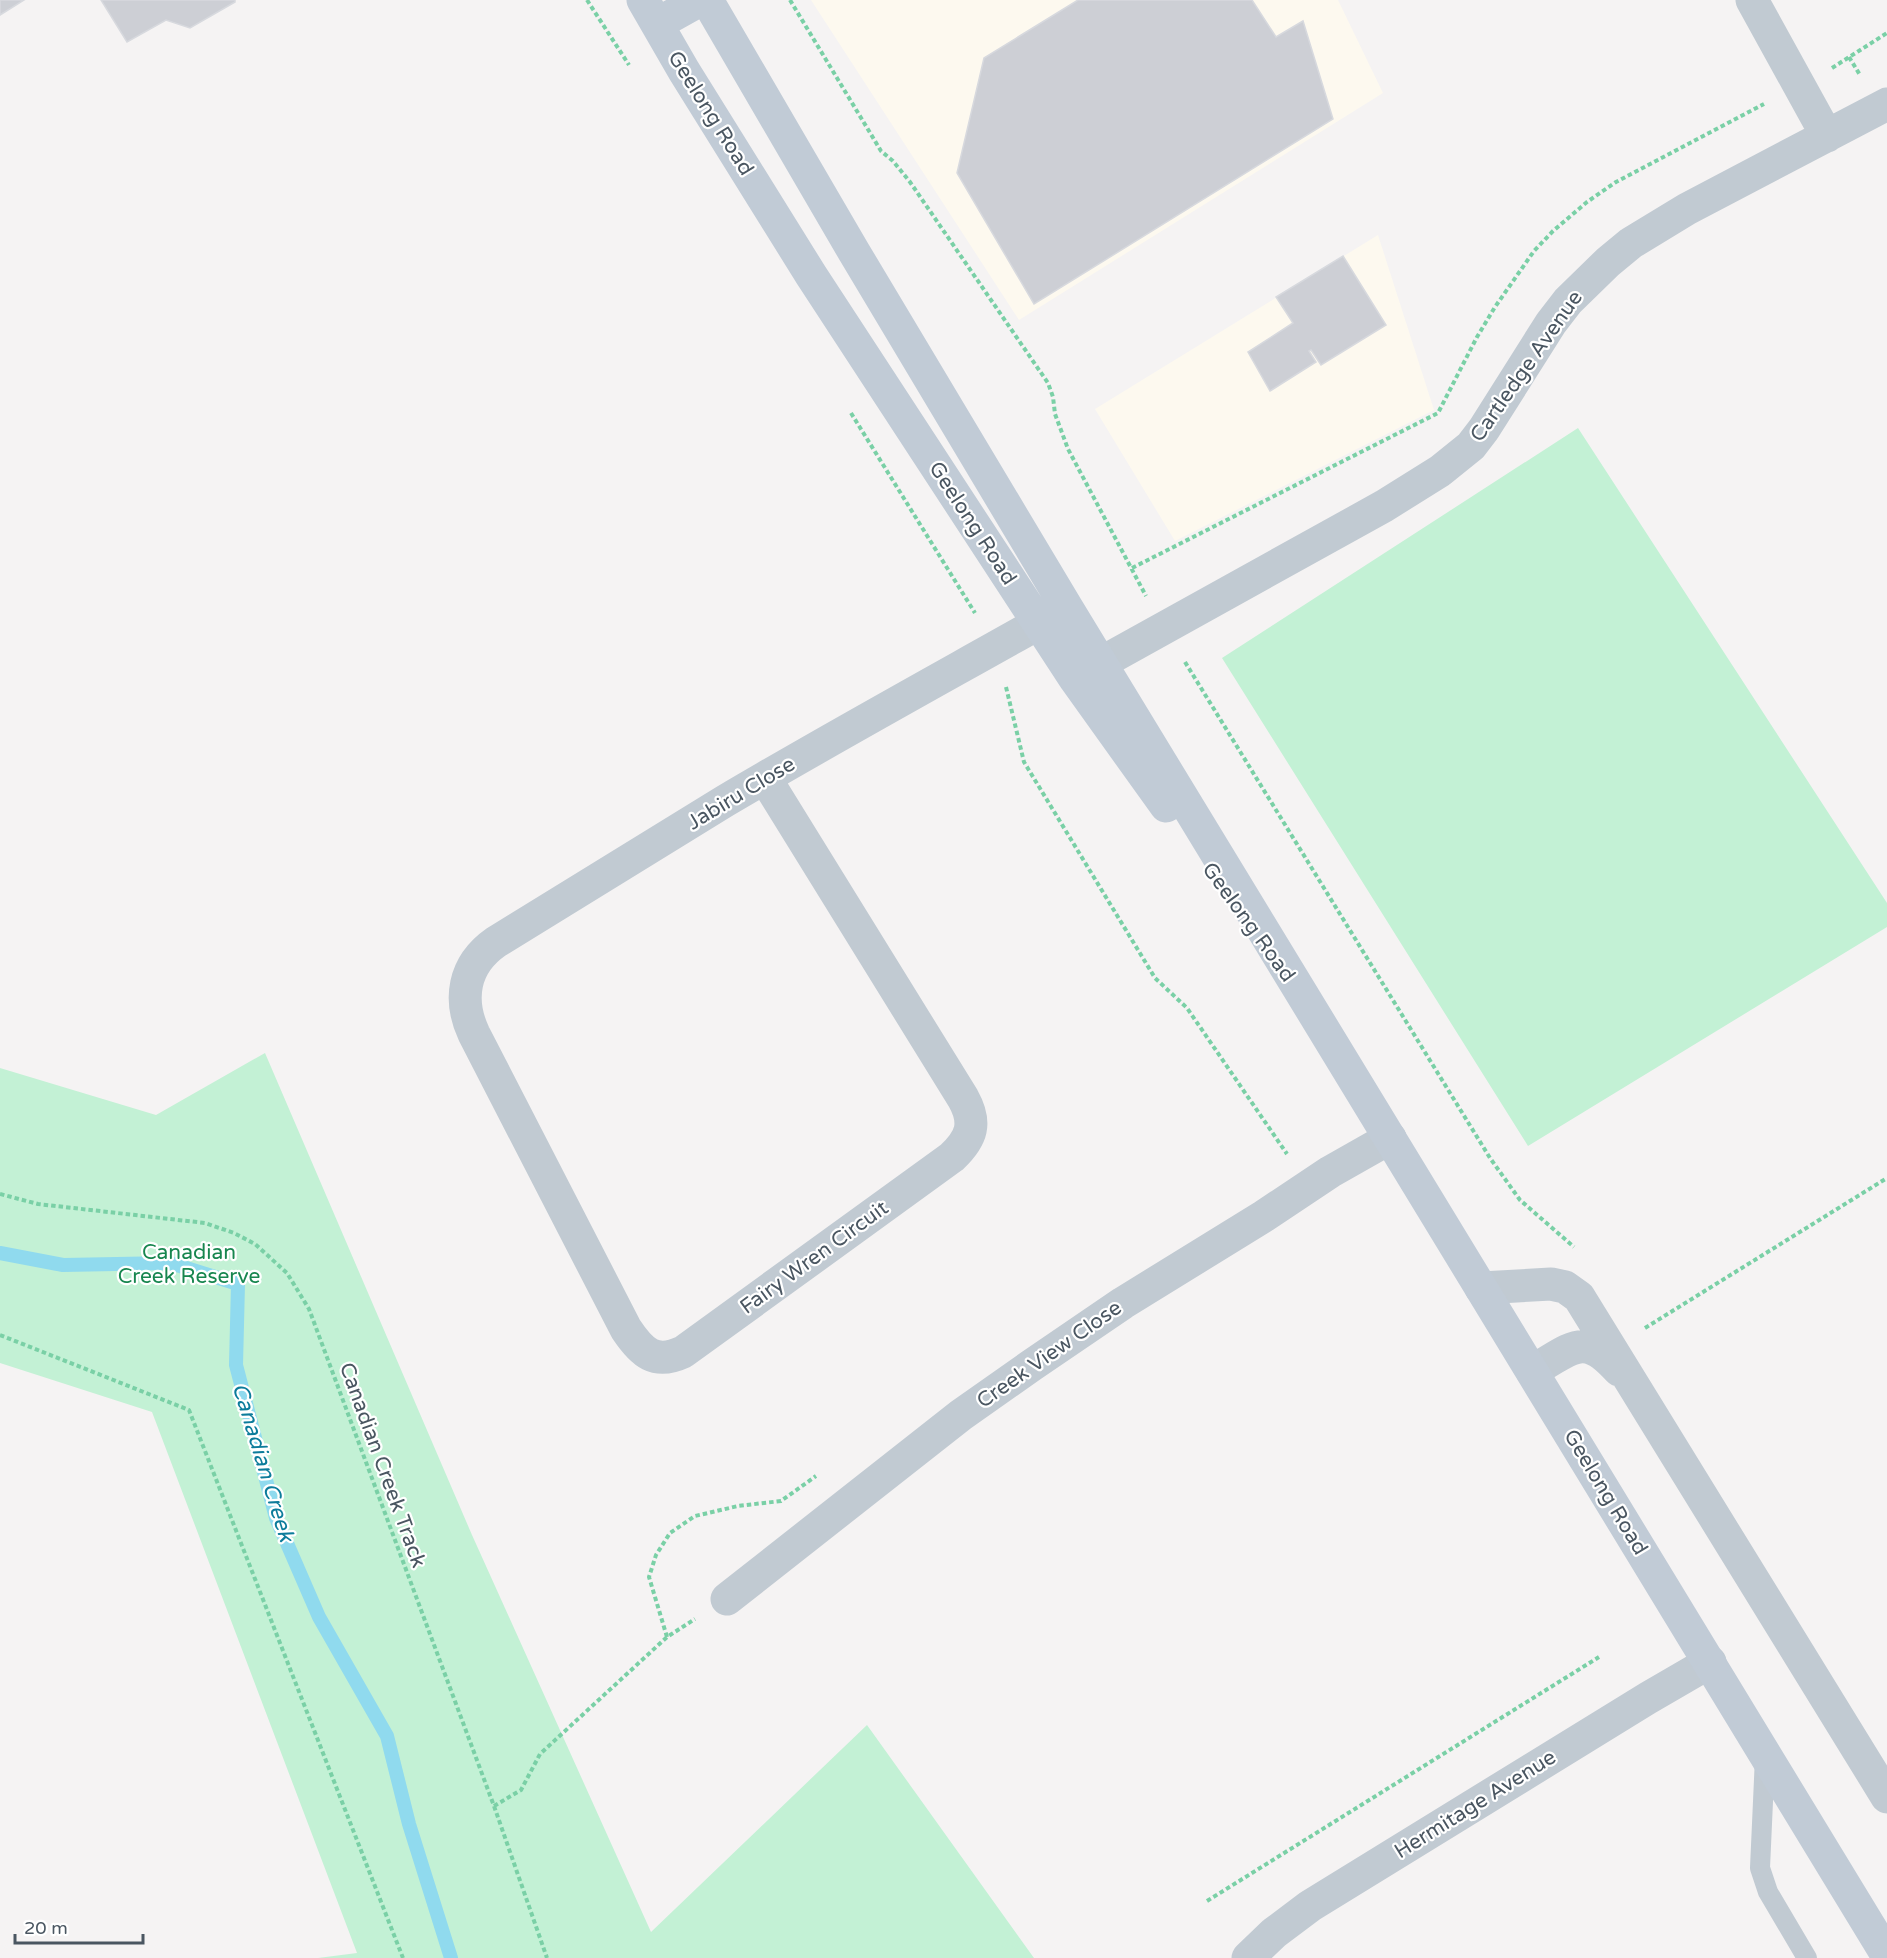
<svg xmlns="http://www.w3.org/2000/svg" width="1887" height="1958" viewBox="0 0 1887 1958" font-family="'Varela Round',sans-serif">
  <rect width="100%" height="100%" fill="#f5f3f3"/>
  <!-- commercial -->
  <path fill="#fdf9ef" d="M811,0H1338L1383,93L1019,320Z
    M1378,235L1434,410L1175,541L1095,409Z"/>
  <!-- green -->
  <path fill="#c3f1d5" d="M1578,428L1887,903V927L1528,1146L1222,658Z
    M265,1053L472,1535L651,1932L867,1725L1034,1958H318L357,1953L152,1412L0,1363V1068L156,1115Z"/>
  <g fill="none" stroke-linecap="round" stroke-linejoin="round">
    <!-- stream -->
    <path stroke="#90daee" stroke-width="14" d="M0,1253L63,1265L170,1263L238,1284L236,1365L276,1518L319,1617L387,1736L409,1824L451,1958"/>
  </g>
  <!-- building -->
  <path fill="#cdcfd5" stroke="#d7d9de" stroke-width="1.5" d="M0,0H24L0,15Z
    M101,0H235V2L190,28L166,20L127,42Z
    M1078,0H1252L1276,37L1303,21L1333,119L1034,304L957,173L984,58Z
    M1343,256L1386,325L1321,365L1311,350L1309,351L1316,362L1270,391L1248,352L1293,323L1276,297Z"/>
  <g fill="none" stroke-linecap="round" stroke-linejoin="round">
    <!-- path -->
    <path stroke="#7ad0a6" stroke-width="4" stroke-dasharray="4.5 3" stroke-linecap="butt" d="M587,0L629,65
      M790,0L881,151L893,161L910,182L1048,383L1053,397L1055,414L1068,449L1146,596
      M1849,57L1860,75
      M1832,68L1887,33
      M851,413L975,613
      M1132,568L1438,413L1477,337L1495,307L1534,251L1553,231L1587,202L1616,182L1764,104
      M1185,662L1490,1158L1520,1200L1574,1247
      M1006,687L1024,762L1155,978L1187,1008L1287,1154
      M0,1194L38,1204L205,1223L234,1233L255,1244L287,1273L309,1309L494,1806L547,1958
      M1645,1328L1887,1178
      M0,1335L189,1410L403,1958
      M667,1637L649,1577L656,1555L670,1533L695,1516L738,1506L781,1501L816,1476
      M494,1806L521,1790L540,1754L667,1637L695,1619
      M1207,1901L1599,1657"/>
    <!-- service -->
    <path stroke="#c1cad2" stroke-width="20" d="M1765,1757L1760,1868L1768,1892L1807,1958"/>
    <!-- minor -->
    <path stroke="#c1cad2" stroke-width="33" d="M1752,0L1827,136
      M1101,663L1384,506L1440,471L1471,446L1484,429L1551,323L1568,301L1608,262L1631,243L1687,209L1887,104
      M765,778L963,1098C977,1123 972,1138 952,1157L683,1352C655,1365 642,1353 626,1329L474,1034C458,1000 463,965 496,942C572,895 648,848 725,801C828,740 934,682 1039,623
      M1481,1288L1551,1284L1565,1287L1579,1297L1887,1797
      M1532,1371C1572,1349 1583,1330 1619,1370
      M727,1599L961,1415L1032,1365L1123,1303L1264,1216L1330,1172L1390,1138
      M1248,1958L1274,1933L1310,1906L1648,1698L1710,1662"/>
    <!-- secondary -->
    <path stroke="#c1cbd6" stroke-width="33" d="M643,0L684,71L811,275L1075,679L1166,806
      M707,0L854,252L1067,608L1887,1955
      M657,24L700,0"/>
  </g>
  <g text-anchor="middle" stroke-width="4.5" stroke-linejoin="round" paint-order="stroke">
    <!-- street labels -->
    <g font-size="21" fill="#4a5661" stroke="#fff">
      <text transform="translate(711 113) rotate(58)" y="7">Geelong Road</text>
      <text transform="translate(1526 366) rotate(-55)" y="7">Cartledge Avenue</text>
      <text transform="translate(973 523) rotate(57)" y="7">Geelong Road</text>
      <text transform="translate(741 793) rotate(-31)" y="7">Jabiru Close</text>
      <text transform="translate(1249 922) rotate(54)" y="7">Geelong Road</text>
      <text transform="translate(814 1257) rotate(-36)" y="7">Fairy Wren Circuit</text>
      <text transform="translate(1049 1354) rotate(-35)" y="7">Creek View Close</text>
      <text transform="translate(383 1465) rotate(70)" y="7">Canadian Creek Track</text>
      <text transform="translate(1606 1492) rotate(59)" y="7">Geelong Road</text>
      <text transform="translate(1475 1804) rotate(-32)" y="7">Hermitage Avenue</text>
    </g>
    <!-- park labels -->
    <g font-size="21" fill="#17864f" stroke="#fff">
      <text x="189" y="1259">Canadian<tspan x="189" dy="24">Creek Reserve</tspan></text>
    </g>
    <!-- water labels -->
    <g font-size="22" font-style="italic" fill="#0c7c9b" stroke="#fff">
      <text transform="translate(264 1462) rotate(73)" y="8">Canadian Creek</text>
    </g>
  </g>
  <!-- scale -->
  <path d="M15 1934v9h128v-9" fill="none" stroke="#4a5661" stroke-width="3"/>
  <text x="24" y="1934" font-size="18" fill="#4a5661" stroke="#ffffff" stroke-width="4.5" paint-order="stroke">20 m</text>
</svg>
